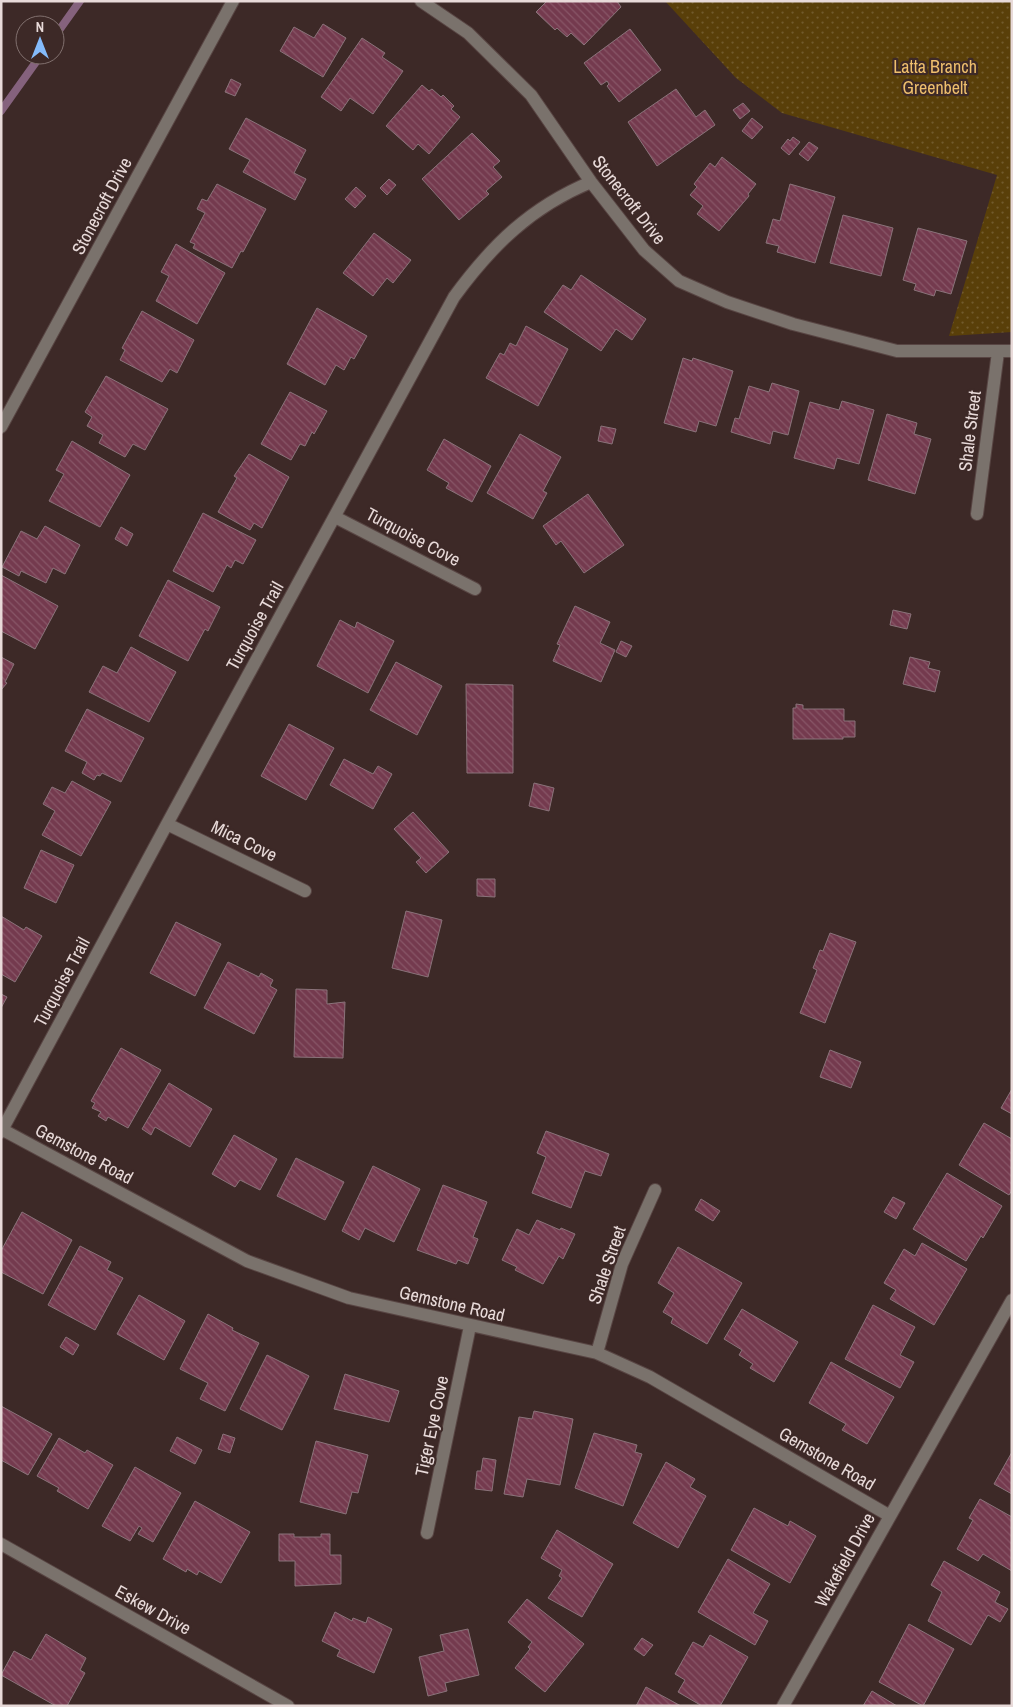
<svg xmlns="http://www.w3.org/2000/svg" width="1013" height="1707" viewBox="0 0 1013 1707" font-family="'Archivo Narrow',sans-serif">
  <defs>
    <pattern id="park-dots" width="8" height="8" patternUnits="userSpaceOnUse" patternTransform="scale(1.25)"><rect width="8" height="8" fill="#593f09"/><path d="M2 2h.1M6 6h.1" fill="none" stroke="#715a2c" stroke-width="1.8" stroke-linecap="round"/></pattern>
    <pattern id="building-back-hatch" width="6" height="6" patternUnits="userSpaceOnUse" patternTransform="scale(1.25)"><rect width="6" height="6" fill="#743a4e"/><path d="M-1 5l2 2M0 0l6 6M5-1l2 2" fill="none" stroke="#885667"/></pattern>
  </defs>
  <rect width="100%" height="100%" fill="#3d2927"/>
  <!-- park -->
  <path fill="url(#park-dots)" d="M665,1H1012V332L949,336L997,175L782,113L736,78Z"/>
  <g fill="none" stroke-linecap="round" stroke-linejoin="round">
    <!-- stream -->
    <path stroke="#85627d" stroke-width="8" d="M55,36L80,1
      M1,111L41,55"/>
  </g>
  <!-- building -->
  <path fill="url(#building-back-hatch)" stroke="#8a737a" d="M547,1H617L621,7L584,45L571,33L567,37L557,28L555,30L536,12Z
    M323,24L346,38L323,77L280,51L294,27L314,38Z
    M630,29L661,70L619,102L607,86L609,84L607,81L601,85L584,63Z
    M362,38L385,53L382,57L403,71L373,114L350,98L341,111L321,97Z
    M231,79L241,84L235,96L225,92Z
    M422,85L429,91L432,89L441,97L443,95L454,106L451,109L460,117L429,154L418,144L413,150L386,126Z
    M676,89L696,117L705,110L715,125L657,166L628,122Z
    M743,103L750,111L740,119L733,110Z
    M246,118L306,150L294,173L306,179L295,200L243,172L250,160L229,149Z
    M752,118L763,127L752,139L742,131Z
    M472,133L500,161L493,167L502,177L486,191L489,194L459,220L422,179Z
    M793,137L800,142L789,155L781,148L788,139L790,141Z
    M809,142L818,148L808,161L799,154Z
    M722,157L756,184L748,194L749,196L719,231L697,214L703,206L690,195L697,187L694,184L710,163L715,167Z
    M389,179L396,185L387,195L380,188Z
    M217,184L266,209L243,252L241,251L232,268L193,248L195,244L190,242L205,213L197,209L202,199L207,201Z
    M790,184L835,197L815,263L777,252L779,246L766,243L773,219L780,221Z
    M356,187L366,196L355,208L345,199Z
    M843,215L893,228L881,276L830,263Z
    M918,228L967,241L951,294L936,290L934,296L914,290L916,284L903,280Z
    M374,233L411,260L393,283L387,278L373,296L343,273Z
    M176,244L225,273L197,324L156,301L169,276L161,272Z
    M581,275L646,319L632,340L616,329L601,351L544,312L563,285L571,290Z
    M317,308L367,336L354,359L351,357L344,370L336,365L325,385L287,364Z
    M142,311L194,340L177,373L170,369L162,382L120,360L125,350L122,348Z
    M526,326L568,349L538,406L486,378L500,353L504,355L510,343L516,346Z
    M683,358L692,361L693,358L733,371L716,426L699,421L696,432L664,423Z
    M106,376L168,409L145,450L133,444L125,457L99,443L103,435L87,426L92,417L85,412Z
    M772,383L799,391L788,435L773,431L770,444L731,432L735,418L739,419L749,386L769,392Z
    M290,392L327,411L314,434L312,432L305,446L300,444L291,460L261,444Z
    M842,401L874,410L859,464L837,458L834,469L794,458L810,402L839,410Z
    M887,414L917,423L914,434L931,439L915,494L868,480Z
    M601,426L616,429L612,444L598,441Z
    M520,434L561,457L543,491L547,493L533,519L487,493Z
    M444,439L491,466L472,502L446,488L449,483L427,470Z
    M72,441L130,475L100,527L49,501L64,474L56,470Z
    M249,454L289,477L262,528L254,523L250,530L218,512L237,478L234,476Z
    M588,494L624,545L584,573L561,541L556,545L543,526Z
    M203,513L256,540L243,564L235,560L231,568L227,565L213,592L173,571Z
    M45,526L80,545L65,574L53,568L46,583L21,571L19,576L2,567L21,531L37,539Z
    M121,527L133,534L127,546L115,539Z
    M1,575L58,606L35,649L1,631Z
    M168,580L220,607L208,631L205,629L188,661L139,636Z
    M575,606L610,622L600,643L615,650L601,682L553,661L560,645L557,644Z
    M893,610L911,614L907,629L890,625Z
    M340,620L355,628L357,622L394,641L368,693L317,666Z
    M621,641L632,646L626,657L616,652Z
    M131,647L176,672L149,722L89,692L103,666L117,673Z
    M1,657L14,664L5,682L7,683L1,690Z
    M910,657L930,662L928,668L940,671L935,692L903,684Z
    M396,662L442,686L417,735L370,710Z
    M466,684L513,685V773H467Z
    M796,704L803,705V709H844V721H855V737H843V739H793V708H796Z
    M87,709L144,738L121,782L102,773L100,776L97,775L94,780L82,773L87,762L65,751Z
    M289,724L334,748L306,800L261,776Z
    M344,759L373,774L378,766L392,774L373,809L330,785Z
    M72,781L111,802L81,856L42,835L55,811L43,804L52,787L65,793Z
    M534,783L554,788L549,811L529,806Z
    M413,812L449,852L426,873L416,862L421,858L394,829Z
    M41,850L74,865L56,903L24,888Z
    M477,879H495V897L477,896Z
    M406,911L442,920L428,977L392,968Z
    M1,916L24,930L26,927L42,936L15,982L1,974Z
    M176,922L221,944L195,996L150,973Z
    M830,933L856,942L825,1023L800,1013L817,970L813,968L820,950L823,951Z
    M228,962L259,977L261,973L273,980L270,986L277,990L254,1034L204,1008Z
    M296,989L327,990V1004L345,1002L343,1058L294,1057Z
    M1,994L7,997L1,1008Z
    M121,1048L161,1070L128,1128L108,1117L106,1121L98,1116L101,1112L92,1108L95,1103L91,1101Z
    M830,1050L861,1062L851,1088L820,1077Z
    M169,1083L212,1109L190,1147L155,1127L151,1135L142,1129Z
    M1012,1089V1114L1001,1108Z
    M984,1123L1012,1139V1190L1009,1195L959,1165Z
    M546,1131L609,1154L601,1176L585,1171L571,1208L532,1193L546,1157L537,1153Z
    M234,1135L277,1159L260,1190L240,1180L235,1187L212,1174Z
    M296,1158L344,1182L325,1220L277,1196Z
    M373,1166L420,1189L394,1242L365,1228L359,1240L342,1231Z
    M947,1173L1002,1206L983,1238L981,1236L966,1261L913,1229Z
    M443,1185L487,1202L473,1237L478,1239L468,1264L458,1260L456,1264L417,1250Z
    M893,1197L905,1203L896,1219L884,1212Z
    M701,1199L720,1211L713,1221L695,1210Z
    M22,1212L72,1240L43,1294L1,1272V1251Z
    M537,1220L560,1230L561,1228L575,1234L563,1259L559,1256L543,1284L515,1270L517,1267L502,1260L517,1229L529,1235Z
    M922,1243L967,1269L934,1325L890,1299L896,1290L884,1283L904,1249L915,1256Z
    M80,1246L111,1262L107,1270L123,1278L95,1330L48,1305Z
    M678,1247L742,1283L707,1344L671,1323L673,1318L663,1312L674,1293L658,1283Z
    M139,1295L185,1321L164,1360L117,1334Z
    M873,1305L915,1327L900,1355L914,1362L900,1388L845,1359Z
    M742,1309L798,1342L774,1382L750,1368L753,1364L739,1355L742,1350L724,1339Z
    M208,1314L233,1328L232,1330L259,1343L225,1411L200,1399L208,1383L180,1369Z
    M66,1337L79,1345L73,1355L60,1347Z
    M267,1355L309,1376L282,1430L240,1409Z
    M831,1362L894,1397L867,1444L842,1430L846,1424L809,1403Z
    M345,1374L399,1391L389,1422L334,1409Z
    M1,1406L52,1434L28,1475L1,1460Z
    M534,1411L573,1419L560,1485L527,1479L523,1497L504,1494L519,1417L532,1419Z
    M594,1433L637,1445L635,1452L642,1454L623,1506L575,1488Z
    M223,1434L235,1438L230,1453L218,1449Z
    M177,1437L202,1450L195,1464L170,1451Z
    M59,1438L85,1453L87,1450L113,1465L88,1509L57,1491L59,1488L37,1476Z
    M316,1441L368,1455L358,1493L352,1492L346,1514L300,1502Z
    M1012,1452V1494L994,1484Z
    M483,1458L496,1460L492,1491L475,1489L477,1471H481Z
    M666,1462L695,1479L690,1487L706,1496L678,1548L633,1523Z
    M135,1467L181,1493L153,1542L138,1534L142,1528L139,1526L130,1541L102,1526Z
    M980,1499L1012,1517V1571L983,1554L978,1561L957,1549L973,1520L969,1518Z
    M195,1501L250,1532L221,1583L199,1571L197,1575L187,1569L186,1572L163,1559Z
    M754,1508L788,1526L790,1521L816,1536L790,1583L731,1550Z
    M557,1530L613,1564L582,1617L548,1598L562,1578L559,1576L562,1570L541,1558Z
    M279,1534H294V1537H321V1534H330V1555H341V1584L295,1586V1561H279Z
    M728,1559L770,1584L753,1613L768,1621L755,1645L698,1612Z
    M944,1561L1000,1592L995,1602L1008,1609L1000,1622L988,1615L971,1645L928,1621L942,1592L931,1585Z
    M527,1599L584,1644L545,1692L515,1668L530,1649L528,1647L532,1642L508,1622Z
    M335,1612L352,1621L353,1618L366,1623L368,1617L392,1629L374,1673L337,1656L340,1650L322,1641Z
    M909,1624L954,1649L923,1706L879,1682Z
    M468,1629L479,1675L445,1683L447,1691L428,1696L419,1657L444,1651L440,1635Z
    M46,1634L86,1658L80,1670L85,1673L67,1706H56L1,1675L14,1651L31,1660Z
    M710,1635L748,1657L720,1706H702L678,1692L685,1680L675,1674L693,1642L703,1647Z
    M642,1638L653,1645L644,1656L634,1649Z
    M646,1687L681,1706H636Z
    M872,1691L897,1706H863Z"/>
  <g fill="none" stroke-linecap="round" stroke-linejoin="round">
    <defs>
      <path id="minor" d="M421,1L468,33L531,95L591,182L644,250L679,281L727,302L793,324L897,351H1012
        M1,427L233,1
        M977,514L998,352
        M335,517L475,589
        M167,824L305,891
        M3,1130L247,1261L349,1298L597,1353L650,1377L890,1516
        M1,1132L167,824L454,297C492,245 531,207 591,182
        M597,1353L622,1264L655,1190
        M427,1533L470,1326
        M1,1544L288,1706
        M783,1706L1012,1300"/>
    </defs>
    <!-- minor casing -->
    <use href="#minor" stroke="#584543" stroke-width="14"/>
    <!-- minor -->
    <use href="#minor" stroke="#7a726c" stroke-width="12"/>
  </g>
  <g text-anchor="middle" stroke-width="4.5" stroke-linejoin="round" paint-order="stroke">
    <!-- park labels -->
    <g font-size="18" fill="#efbf6d" stroke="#3d2927">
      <text x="935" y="73">Latta Branch<tspan x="935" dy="21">Greenbelt</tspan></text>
    </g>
    <!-- street labels -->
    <g font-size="18" fill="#e8dad9" stroke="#3d2927">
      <text transform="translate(629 200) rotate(52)" y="6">Stonecroft Drive</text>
      <text transform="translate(102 206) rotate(-62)" y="6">Stonecroft Drive</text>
      <text transform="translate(970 431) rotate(-83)" y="6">Shale Street</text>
      <text transform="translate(413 537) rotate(28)" y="6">Turquoise Cove</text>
      <text transform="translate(255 626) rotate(-61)" y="6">Turquoise Trail</text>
      <text transform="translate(244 841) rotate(26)" y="6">Mica Cove</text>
      <text transform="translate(62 982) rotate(-62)" y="6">Turquoise Trail</text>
      <text transform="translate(84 1154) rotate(28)" y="6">Gemstone Road</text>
      <text transform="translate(607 1265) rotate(-71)" y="6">Shale Street</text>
      <text transform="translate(452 1304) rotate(13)" y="6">Gemstone Road</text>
      <text transform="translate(432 1426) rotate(-78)" y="6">Tiger Eye Cove</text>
      <text transform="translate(827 1459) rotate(30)" y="6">Gemstone Road</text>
      <text transform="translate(845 1560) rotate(-61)" y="6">Wakefield Drive</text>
      <text transform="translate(153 1610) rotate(29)" y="6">Eskew Drive</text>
    </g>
  </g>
  <!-- border -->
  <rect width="1013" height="1707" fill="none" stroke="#e8dad9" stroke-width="5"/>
  <!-- north arrow -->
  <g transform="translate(40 40)"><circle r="24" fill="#3d2927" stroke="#81706e"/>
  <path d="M0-4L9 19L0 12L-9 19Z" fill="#84bbfb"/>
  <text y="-8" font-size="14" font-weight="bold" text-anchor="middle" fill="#e8dad9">N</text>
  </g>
</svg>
